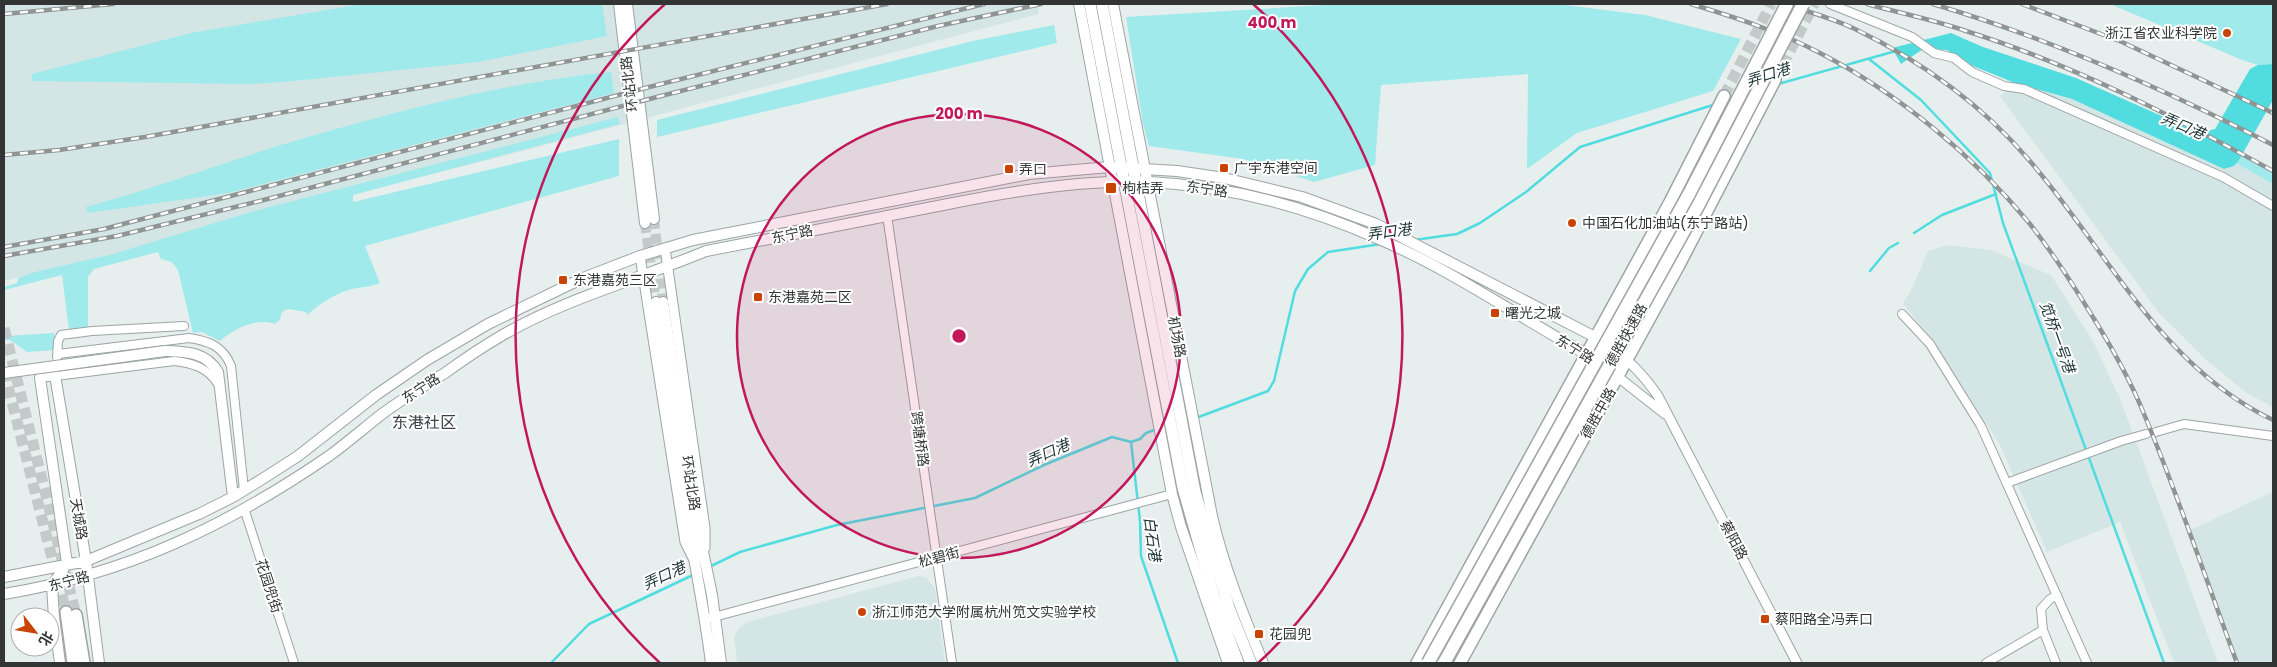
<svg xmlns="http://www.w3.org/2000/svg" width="2277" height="667" viewBox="0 0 2277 667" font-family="Poppins,'Noto Sans SC',sans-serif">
  <rect width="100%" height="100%" fill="#e7efee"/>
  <!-- built -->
  <path fill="#d4e5e5" d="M4,4H1038L1039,14L484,161L4,281Z
    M2015,83L2072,99L2224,169L2234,166L2236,163L2273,184V407L2248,394L2205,359L2159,313L2000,96Z
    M1948,245L1990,250L2051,275L2093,341L2121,401L2218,663H2174L2120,522L2047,552L2000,445L1935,343L1903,304L1914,284L1928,251Z
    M2273,492V663H2237L2188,531Z
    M918,576L926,577L935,589L945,663H737L734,636L740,627L747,622Z"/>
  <!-- green -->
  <path fill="#a0eaeb" d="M362,4H602L607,36L478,62L284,82L249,84L32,81V74L191,33Z
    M1341,4H1557L1645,15L1741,39L1713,91L1577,133L1527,169L1528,74L1381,85L1375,165L1314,182L1243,159L1149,146L1143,124L1126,17Z
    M2110,4H2273V64L2258,65L2242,60Z
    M1054,25L1057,43L657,137V120L973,41Z
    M611,72L614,93L228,193L88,213L86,207C152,189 216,165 281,145C389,113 499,83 611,72Z
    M618,117L620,124L353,195V202L619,139V176L365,246L380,283C371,287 362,287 352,289C334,294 321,303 307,315L306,312L288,309L282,312L280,319L275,324C257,317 234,329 220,341L202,332L193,333L178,270L172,262L161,259L158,252L94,269L88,277V328L69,330L62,275L4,290V287L17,283L18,278L35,272L113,254L254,211Z
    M2242,155L2273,173V184L2236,163Z
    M4,323L6,336L54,333L55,350L27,352L10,340H4Z"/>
  <!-- water -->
  <path fill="#51dcdf" d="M1951,33L1983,47L2076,78L2200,133L2215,129L2250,69L2258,65L2273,64V100L2239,160L2234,166L2224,169L2072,99L2015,83L1968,64L1947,50L1923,49L1901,64L1892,48Z"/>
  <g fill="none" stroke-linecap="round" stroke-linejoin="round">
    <!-- stream -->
    <path stroke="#51dcdf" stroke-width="2.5" d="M1869,59L1921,100L1990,173L2003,223L2164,663
      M1778,84L1896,51
      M1914,233L1942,215L1996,194
      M1414,240L1457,234L1480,223L1526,192L1580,147L1716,104
      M1870,271L1889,248L1898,243
      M1196,418L1268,391L1274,381L1295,291L1308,269L1328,252L1381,244
      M1131,442L1140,521L1141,556L1178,663
      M709,567L740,552L837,525L975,498L1044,465L1112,437L1131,442L1140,439L1146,433L1157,429
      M551,663L589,624L693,575"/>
    <!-- secondary-tunnel -->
    <path stroke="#c3cac9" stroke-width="10" stroke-dasharray="10 5" stroke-linecap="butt" d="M654,219L663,302
      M645,223L656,302"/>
    <!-- primary-tunnel -->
    <path stroke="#c3cac9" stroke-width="11" stroke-dasharray="11 5.5" stroke-linecap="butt" d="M1775,80L1814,4
      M1724,96L1771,4
      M4,328L76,615
      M4,371L66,612"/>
    <defs>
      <path id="minor" d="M1830,4L1912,37L1934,53L1954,58L1972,72L2004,86L2024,89L2223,177L2273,206
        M887,215L952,663
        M1902,314L1930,344L1981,426L2087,663
        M58,354L189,338C209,341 223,346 231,366L244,490
        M57,357L58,341L61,335L92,331L184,326
        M40,378L174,361C193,363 208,368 218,384
        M2156,432L2184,424L2273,436
        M2007,483L2121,441L2146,434
        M244,508L294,663
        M710,618L1172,494
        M2043,630L2056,663
        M1986,663L2043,630L2041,609L2050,599L2057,595"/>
      <path id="tertiary" d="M665,248L705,528V548
        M640,256L685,542L693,558
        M1612,349C1632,362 1645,377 1658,396L1797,663
        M1618,377L1665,414"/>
      <path id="secondary" d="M619,4L645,223
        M627,4L654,219
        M1079,4L1172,494L1181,527L1228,663
        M1113,4L1212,516C1224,568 1243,614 1263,663
        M656,302C666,372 676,443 687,513C694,563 705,613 711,663
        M663,302L695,513L712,595L721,663
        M165,351C188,352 206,352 218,372L233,497
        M55,375L86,561L99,663
        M40,378L67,563L52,586L54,617L60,663
        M4,577L86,561L199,514L233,497L267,476L298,456L376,395L427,360L488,324L583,278L640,256L693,240L1029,174L1110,167L1177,171L1224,178L1302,197L1376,224L1595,337
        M4,594C126,574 227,526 329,456C347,443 364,428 382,414C402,399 424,386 445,373C463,360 482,347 501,336C566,298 637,280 706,251C787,236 867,220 948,204C1012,191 1085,179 1150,182C1229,186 1307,207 1379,239C1452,270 1517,316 1586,354L1613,373"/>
      <path id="primary" d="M1090,4L1183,488L1215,600L1238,663
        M1102,4L1195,492L1229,608L1251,663
        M66,612L73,663
        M76,615L84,663
        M1417,663L1670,202L1724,96
        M1460,663L1679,265L1775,80"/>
    </defs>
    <!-- minor casing -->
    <use href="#minor" stroke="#9da4a4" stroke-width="10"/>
    <!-- tertiary casing -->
    <use href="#tertiary" stroke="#9da4a4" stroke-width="11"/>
    <!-- secondary casing -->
    <use href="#secondary" stroke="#9da4a4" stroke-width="12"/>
    <!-- primary casing -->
    <use href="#primary" stroke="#9da4a4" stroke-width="14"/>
    <!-- minor -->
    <use href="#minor" stroke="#fff" stroke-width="8"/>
    <!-- tertiary -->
    <use href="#tertiary" stroke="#fff" stroke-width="9"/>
    <!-- secondary -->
    <use href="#secondary" stroke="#fff" stroke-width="10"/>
    <!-- primary -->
    <use href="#primary" stroke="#fff" stroke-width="11"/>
    <defs>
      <path id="rail" d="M1691,4C1734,17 1778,31 1818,52C1898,93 1973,155 2030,224C2053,253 2072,283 2091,314C2111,346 2130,379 2144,414C2178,495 2206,580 2237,663
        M1783,4C1807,11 1832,18 1855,29C1921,61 1982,105 2029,160C2107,250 2161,367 2273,420
        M1867,4C1900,13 1934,20 1966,31C2074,65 2175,117 2273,171
        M1933,4C2051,39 2164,89 2273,145
        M2022,4L2122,42L2273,113
        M4,14L113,4
        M4,155L59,150L145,137L887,4
        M4,247L104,229L657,85L984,4
        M4,256L117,236L256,202L657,97L938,26L1041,4"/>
    </defs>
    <!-- rail casing -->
    <use href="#rail" stroke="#8f9494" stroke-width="4.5"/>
    <!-- rail -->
    <use href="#rail" stroke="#fff" stroke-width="2.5" stroke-dasharray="8" stroke-linecap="butt"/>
    <defs>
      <path id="secondary-bridge" d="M4,373L165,351"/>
      <path id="trunk-bridge" d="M1428,663L1689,194L1787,4
        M1444,663L1699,204L1803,4"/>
    </defs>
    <!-- secondary-bridge casing -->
    <use href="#secondary-bridge" stroke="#9da4a4" stroke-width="12" stroke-linecap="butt"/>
    <!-- trunk-bridge casing -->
    <use href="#trunk-bridge" stroke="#9da4a4" stroke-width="15" stroke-linecap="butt"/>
    <!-- secondary-bridge -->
    <use href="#secondary-bridge" stroke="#fff" stroke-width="10"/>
    <!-- trunk-bridge -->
    <use href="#trunk-bridge" stroke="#fff" stroke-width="12"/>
  </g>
  <!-- distance rings -->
  <circle cx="959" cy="336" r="222" fill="#c2185b" fill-opacity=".12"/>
  <g fill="none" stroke="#c2185b" stroke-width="2.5">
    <circle cx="959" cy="336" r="222"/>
    <path d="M660 663A443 443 0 0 1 665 4M1253 4A443 443 0 0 1 1258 663"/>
  </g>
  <!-- markers -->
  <g fill="#c94303" stroke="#fff" stroke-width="2">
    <circle cx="2227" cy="33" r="5"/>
    <rect x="1219" y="163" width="10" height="10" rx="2.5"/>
    <rect x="1004" y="164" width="10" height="10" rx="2.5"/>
    <rect x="1105" y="182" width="12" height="12" rx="2.5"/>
    <circle cx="1572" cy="223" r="5"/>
    <rect x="558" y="275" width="10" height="10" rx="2.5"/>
    <rect x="753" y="292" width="10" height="10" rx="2.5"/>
    <rect x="1490" y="308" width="10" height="10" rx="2.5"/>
    <circle cx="862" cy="612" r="5"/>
    <rect x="1760" y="614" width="10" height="10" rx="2.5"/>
    <rect x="1254" y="629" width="10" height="10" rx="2.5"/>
  </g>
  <g text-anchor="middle" stroke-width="4" stroke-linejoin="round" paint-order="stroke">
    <!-- poi labels -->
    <g font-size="14" fill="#333535" stroke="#fff" text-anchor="start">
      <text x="2217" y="38" text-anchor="end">浙江省农业科学院</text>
      <text x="1234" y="173">广宇东港空间</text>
      <text x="1019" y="174">弄口</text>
      <text x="1122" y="193">枸桔弄</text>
      <text x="1582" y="228">中国石化加油站(东宁路站)</text>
      <text x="573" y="285">东港嘉苑三区</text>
      <text x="768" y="302">东港嘉苑二区</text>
      <text x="1505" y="318">曙光之城</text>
      <text x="872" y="617">浙江师范大学附属杭州笕文实验学校</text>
      <text x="1775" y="624">蔡阳路全冯弄口</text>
      <text x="1269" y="639">花园兜</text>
    </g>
    <!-- street labels -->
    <g font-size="14" fill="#333535" stroke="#fff">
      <text transform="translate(629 84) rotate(-97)" y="5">环站北路</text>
      <text transform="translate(1207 189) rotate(8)" y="5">东宁路</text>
      <text transform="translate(792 234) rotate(-12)" y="5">东宁路</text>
      <text transform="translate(1626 335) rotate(-61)" y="5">德胜快速路</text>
      <text transform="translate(1177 337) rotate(79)" y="5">机场路</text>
      <text transform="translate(1575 349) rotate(31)" y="5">东宁路</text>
      <text transform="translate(421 388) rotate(-33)" y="5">东宁路</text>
      <text transform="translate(1598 413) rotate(-61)" y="5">德胜中路</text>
      <text transform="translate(920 439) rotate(82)" y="5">跨塘桥路</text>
      <text transform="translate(691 483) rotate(81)" y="5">环站北路</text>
      <text transform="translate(79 519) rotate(80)" y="5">天城路</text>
      <text transform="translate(1734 540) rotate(62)" y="5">蔡阳路</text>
      <text transform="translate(939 557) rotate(-15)" y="5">松碧街</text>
      <text transform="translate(69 581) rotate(-15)" y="5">东宁路</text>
      <text transform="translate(269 586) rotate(72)" y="5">花园兜街</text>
    </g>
    <!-- water labels -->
    <g font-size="15" font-style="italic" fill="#1a3232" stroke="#fff">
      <text transform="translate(1768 75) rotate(-18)" y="5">弄口港</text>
      <text transform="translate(2183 126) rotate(23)" y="5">弄口港</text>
      <text transform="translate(1389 232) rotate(-8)" y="5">弄口港</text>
      <text transform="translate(2057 337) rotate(70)" y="5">笕桥一号港</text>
      <text transform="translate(1048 453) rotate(-24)" y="5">弄口港</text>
      <text transform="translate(1152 539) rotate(82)" y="5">白石港</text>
      <text transform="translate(664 576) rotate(-25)" y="5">弄口港</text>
    </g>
    <!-- quarter labels -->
    <g font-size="16" fill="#3b4141" stroke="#fff">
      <text x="424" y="428">东港社区</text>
    </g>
  </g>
  <circle cx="959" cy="336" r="8" fill="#c2185b" stroke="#fff" stroke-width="2.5"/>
  <g font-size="15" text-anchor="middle" font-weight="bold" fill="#c2185b" stroke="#fff" stroke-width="4" stroke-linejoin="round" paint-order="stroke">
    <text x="1272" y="28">400 m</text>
    <text x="959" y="119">200 m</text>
  </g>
  <!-- border -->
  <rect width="2277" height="667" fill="none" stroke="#333535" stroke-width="10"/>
  <!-- north arrow -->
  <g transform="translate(35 632) rotate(121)"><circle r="24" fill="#ffffff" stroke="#adaeae"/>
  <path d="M0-4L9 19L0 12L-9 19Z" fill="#c94303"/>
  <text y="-8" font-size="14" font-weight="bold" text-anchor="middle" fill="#333535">北</text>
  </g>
</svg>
